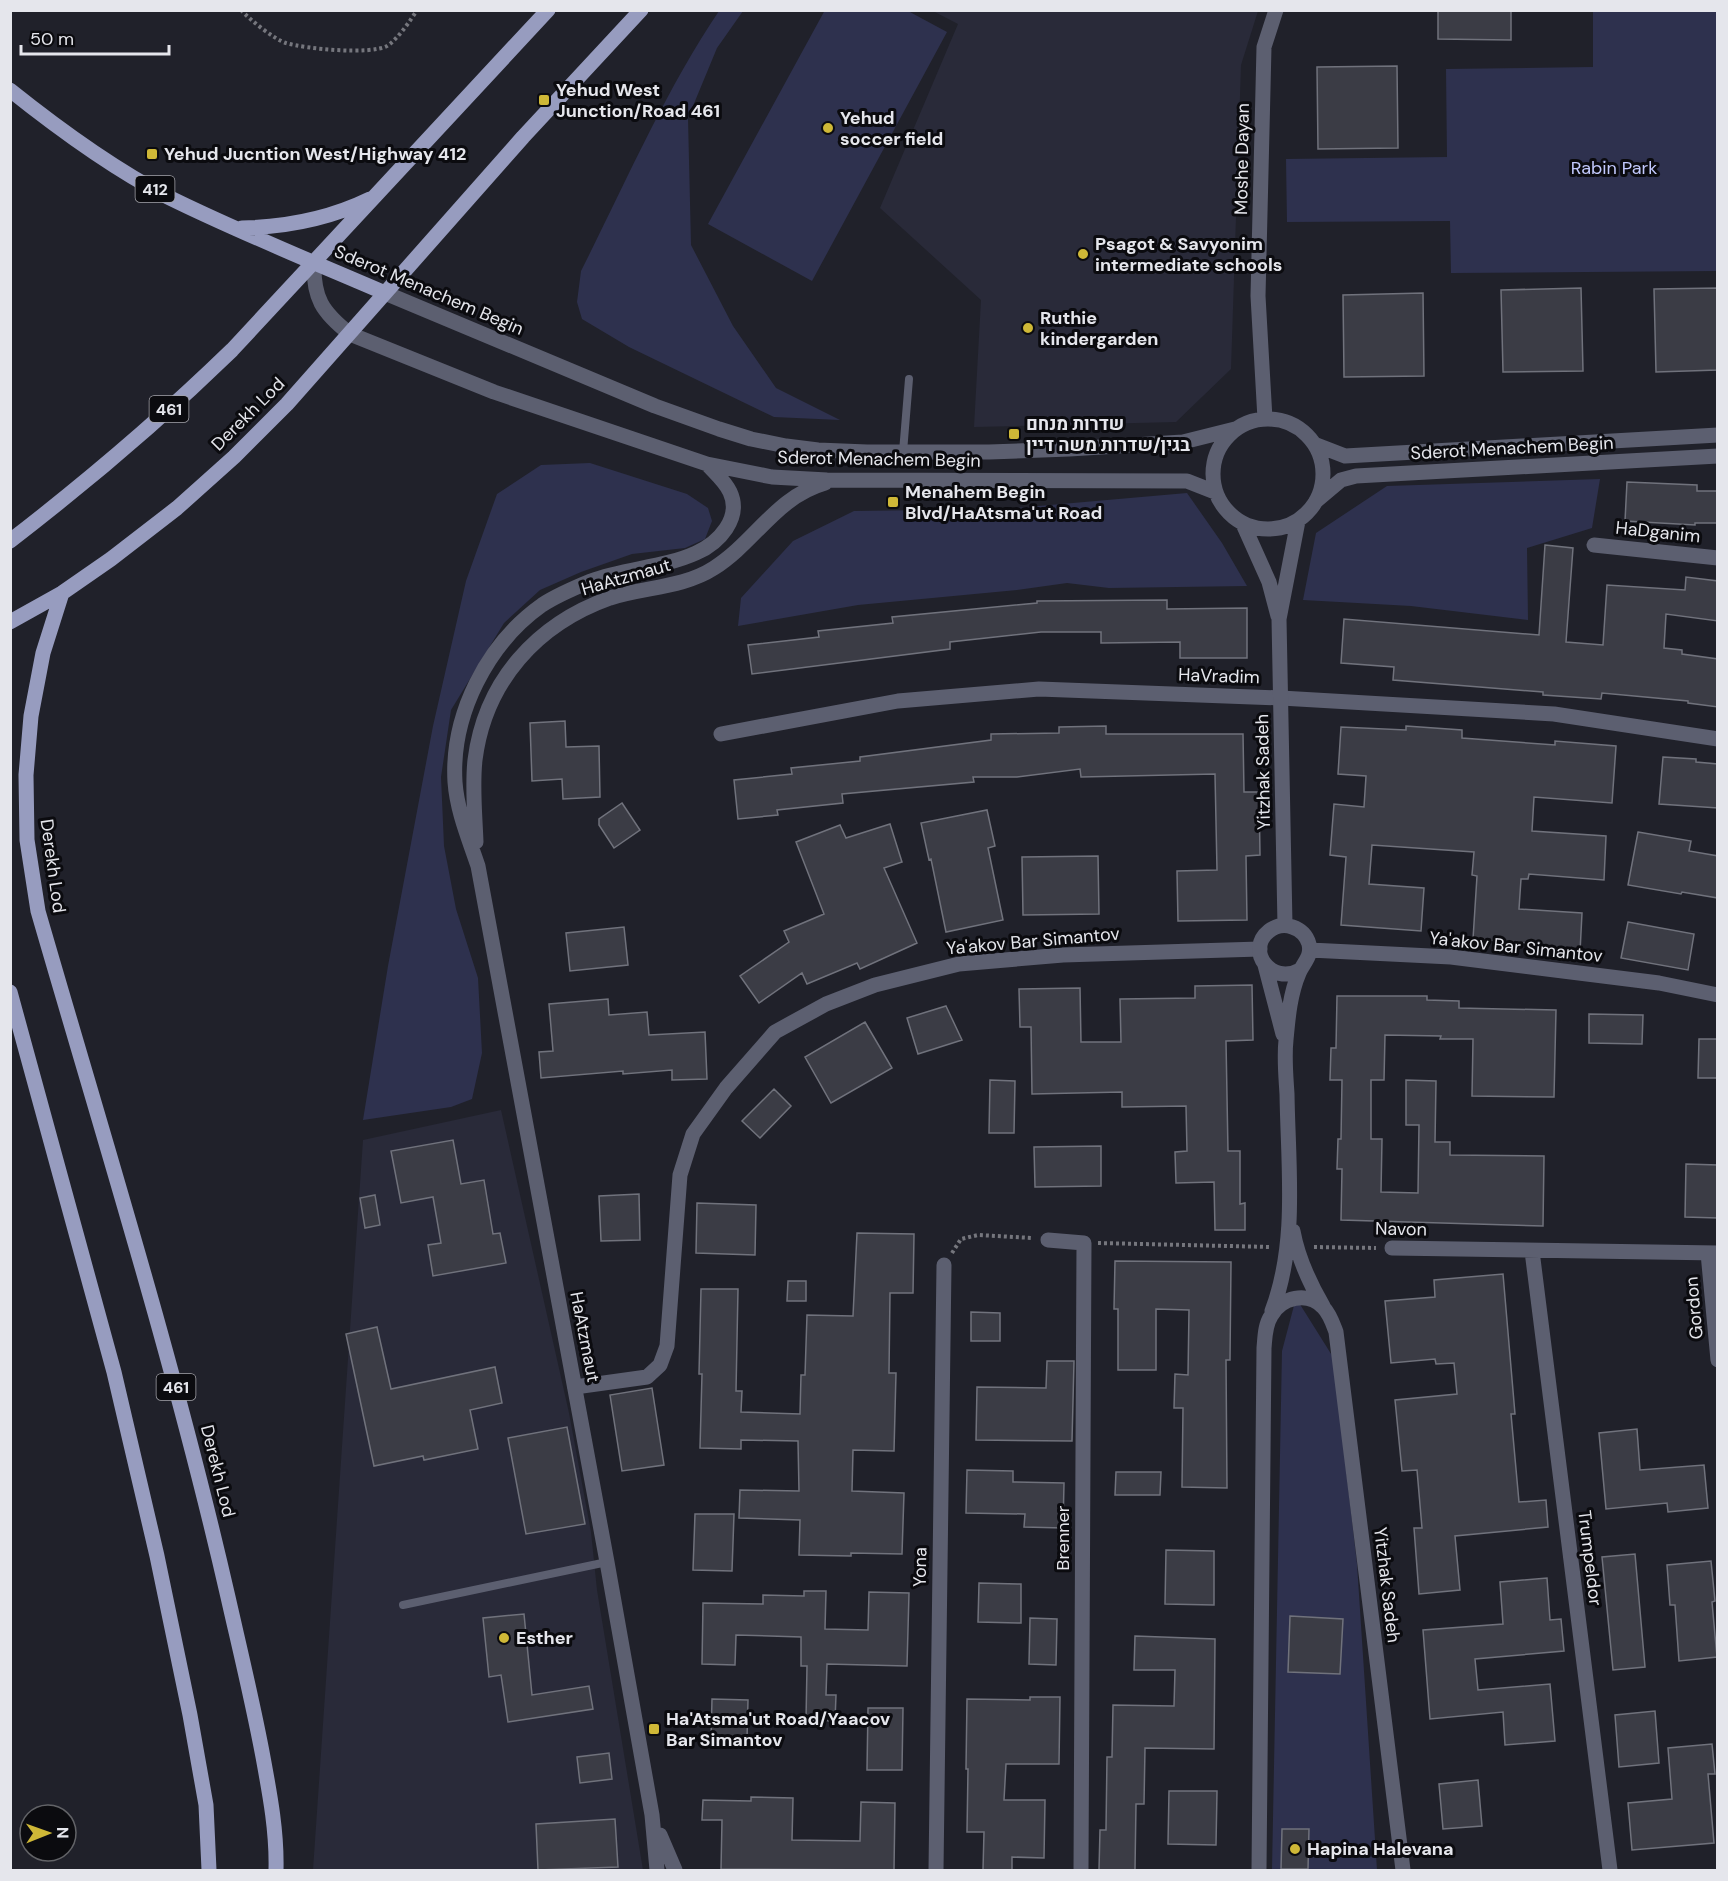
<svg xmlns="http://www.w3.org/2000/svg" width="1728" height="1881" viewBox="0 0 1728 1881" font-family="'DM Sans',Heebo,sans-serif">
  <rect width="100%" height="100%" fill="#20212a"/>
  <!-- built -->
  <path fill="#292a39" d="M933,11H1258L1241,65L1231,369L1176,422L974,427L981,300L880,208L958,24Z
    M501,1110L569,1413L591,1532L597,1590L643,1870H313L363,1140Z"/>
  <!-- green -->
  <path fill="#2e314e" d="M825,10L908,11L947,32L812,281L708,224Z
    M719,11H743L717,48L688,118L691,245L733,326L776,388L840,420L774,417L629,347L582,319L577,302L581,271C625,184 665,91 719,11Z
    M1593,11H1717V271L1451,273L1450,221L1287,222L1286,159L1447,157L1446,69L1593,67Z
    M590,463L687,494L708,508L712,521L705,539L685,548L632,554L581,572L540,590L504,623L451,710L441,777L444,846L456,909L478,978L482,1053L472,1099L451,1107L363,1120L388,966L433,726L466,581L497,494L541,465Z
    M1600,479L1592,528L1527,548L1528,620L1411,606L1303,600L1316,533L1387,486Z
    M1187,493L1222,543L1247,586L1109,588L1067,583L1017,590L858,605L738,626L741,598L793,541L854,511L1005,509Z
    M1296,1298L1333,1357L1357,1564L1377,1870H1272L1282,1351Z"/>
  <!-- building -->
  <path fill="#3b3c45" stroke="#70727c" stroke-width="1.5" d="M1438,10H1511V40L1438,39Z
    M1397,66L1398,148L1318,149L1317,67Z
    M1581,288L1583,371L1503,372L1501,290Z
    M1718,288V370L1656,372L1654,289Z
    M1423,293L1424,376L1344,377L1343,295Z
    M1627,482L1697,485V491H1718V523H1695V525L1625,521Z
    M1545,545L1573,548L1566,642L1603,645L1607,585L1685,590L1686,577L1718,581V621L1666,614L1664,648L1682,650V654L1718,659V707L1688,703V701L1602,693L1601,699L1543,695V692L1393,680L1394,667L1341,663L1344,619L1539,635Z
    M1167,600V609L1247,608V658H1180V642L1101,643V632H1041L950,642V649L752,674L748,645L819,637L818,631L893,623L892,617L1037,603V601Z
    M565,721L566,747L599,746L600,797L563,799L562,779L532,781L530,723Z
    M1106,726V734H1243L1244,792H1259L1260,855L1246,856L1247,920L1178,921L1177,871L1217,870L1215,774L1081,777L1080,769L1017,777H973L974,782L842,794L843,803L777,810L778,815L738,819L734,780L792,774L791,768L860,761V757L991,740V734L1059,733V727Z
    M1406,726L1462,730V738L1555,745V741L1616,746L1612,803L1534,797L1532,831L1606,836L1604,880L1529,874L1528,879H1521L1519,909L1582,913L1580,952L1538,949V944L1473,939L1477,876L1472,875L1474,852L1372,845L1369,884L1424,888L1421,931L1341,925L1346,857L1330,855L1334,804L1364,807L1366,776L1338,774L1341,727L1406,730Z
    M1663,757L1696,759V762L1718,764V808L1659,804Z
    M622,803L640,830L614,848L599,825V819Z
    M987,810L995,846L988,848L1003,920L946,932L931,859L929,860L921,823Z
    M890,824L902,862L884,868L917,943L860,969L857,963L807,984L802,973L759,1003L740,976L789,942L784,931L824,914L796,842L840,825L846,838Z
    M1638,832L1691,841L1689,851L1718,856V898L1682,892L1681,894L1628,885Z
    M1098,856L1099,914L1023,915L1022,857Z
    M1628,922L1694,934L1688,970L1621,958Z
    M624,927L628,965L570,971L566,933Z
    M1252,985L1253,1040L1226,1041L1228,1151H1240V1204L1245,1203V1230H1215L1214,1182L1176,1183L1175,1152L1187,1151L1186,1106L1122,1107V1092L1032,1094L1031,1027H1020L1019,989L1080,988L1081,1042H1121L1120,999L1195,998V986Z
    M1337,996H1427V1000L1459,1001V1008L1556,1010L1554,1097L1472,1096L1473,1039H1440L1441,1036L1385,1035L1384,1080H1371V1139H1382L1381,1192L1418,1193L1419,1125H1406V1080L1436,1081L1435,1142H1450V1155L1544,1156L1543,1226L1341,1220L1342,1169H1337L1338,1139H1341L1342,1080H1330L1331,1048H1336Z
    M608,999L609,1015L647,1012L649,1035L705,1032L707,1079L672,1080V1070L623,1074V1071L541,1078L539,1052L553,1051L549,1004Z
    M946,1006L962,1040L918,1054L907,1018Z
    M1589,1014L1643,1015L1642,1044L1589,1043Z
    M865,1022L892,1068L831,1103L805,1057Z
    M1699,1039H1718V1078H1698Z
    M990,1080L1015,1081L1014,1133H989Z
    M774,1089L791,1106L760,1138L742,1121Z
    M453,1140L461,1184L484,1180L493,1234L500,1233L506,1263L433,1276L428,1245L441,1243L433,1197L401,1203L391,1151Z
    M1101,1146V1186L1035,1187L1034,1147Z
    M1686,1164L1718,1165V1218L1685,1217Z
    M639,1194L640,1240L601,1241L599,1196Z
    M375,1195L380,1225L365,1228L360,1198Z
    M697,1203L756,1205L755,1255L696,1253Z
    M857,1233L914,1234L913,1293H890L889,1373H896L894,1451L853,1450L852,1491L904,1493L902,1554L851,1553V1556L799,1555L800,1520L739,1518L740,1490L799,1491L798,1441L741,1440V1449L700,1448L702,1374H699L701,1289H738L736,1391H742L741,1412L800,1414L801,1375H805L807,1315L853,1316Z
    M1115,1261L1231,1262L1230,1360H1226L1227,1488L1182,1487L1183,1408H1174L1175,1374L1188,1375L1189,1310L1156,1309V1370H1118V1309H1114Z
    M1503,1274L1515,1414H1511L1519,1502L1546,1500L1548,1527L1455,1536L1460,1590L1419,1594L1414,1528H1422L1417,1470L1402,1471L1395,1400L1457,1394L1454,1363L1436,1364L1435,1359L1391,1363L1385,1301L1435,1297L1434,1280Z
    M788,1281H806V1301H787Z
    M971,1312L1000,1313V1341H971Z
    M377,1327L391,1389L495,1367L502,1403L470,1410L478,1449L424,1460L423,1456L374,1466L346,1334Z
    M1047,1361H1074L1072,1441L976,1440L977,1387L1046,1388Z
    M652,1388L664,1465L622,1471L610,1395Z
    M567,1427L585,1524L526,1534L508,1438Z
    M1637,1429L1640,1470L1704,1465L1708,1508L1668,1512L1667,1503L1606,1509L1599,1433Z
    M967,1470L1013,1471V1482L1064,1483L1063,1528L1024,1527L1025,1514L966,1513Z
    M1116,1472H1161L1160,1495H1115Z
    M695,1514H734L732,1571L693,1570Z
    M1166,1550L1214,1551V1605L1165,1604Z
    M1635,1554L1645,1667L1613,1670L1602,1557Z
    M1711,1561L1715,1601L1712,1602L1717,1657L1679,1661L1675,1605H1670L1667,1565Z
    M1547,1578L1550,1620L1561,1619L1564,1651L1475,1659L1478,1690L1550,1684L1555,1741L1505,1745L1503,1712L1430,1719L1423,1630L1503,1624L1500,1582Z
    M979,1583L1021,1584V1623L978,1622Z
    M804,1591H826L825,1629L868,1630L869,1592L909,1593L907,1666L827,1664L826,1695H836L835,1721L806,1720L807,1666H801V1637L736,1635L735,1665L702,1664L703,1603L763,1604V1595L804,1596Z
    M524,1614L532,1695L589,1686L593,1709L508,1722L501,1675L489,1677L483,1618Z
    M1290,1616L1343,1619L1340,1674L1288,1672Z
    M1030,1618L1057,1619L1056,1665L1029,1664Z
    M1135,1636L1215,1639L1214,1749L1145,1748L1144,1804H1136L1135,1870H1099L1100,1830H1106L1107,1757H1112L1113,1705L1174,1706L1175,1670H1134Z
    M1030,1697H1060L1059,1764H1006L1004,1800H1045L1044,1858L1012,1857V1870H983L984,1832H967L968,1769H966L967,1699L1030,1700Z
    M712,1699L748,1700L747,1739H711Z
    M868,1708H903L902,1770H867Z
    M1655,1711L1659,1763L1619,1767L1615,1715Z
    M1712,1744L1715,1774H1708L1714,1843L1632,1850L1628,1803L1672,1799L1668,1748Z
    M609,1753L612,1779L580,1783L577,1757Z
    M1478,1780L1482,1826L1443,1829L1439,1784Z
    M1169,1791H1217L1216,1845L1168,1844Z
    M751,1797L793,1798L792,1840L860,1841L861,1802L895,1803L894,1870L721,1869L722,1820H702L703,1800L751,1801Z
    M615,1819L618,1867L538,1870L536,1824Z
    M1282,1829H1309L1308,1869H1281Z"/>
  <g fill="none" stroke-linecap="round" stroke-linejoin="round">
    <!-- path -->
    <path stroke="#75767d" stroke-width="4" stroke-dasharray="3 3" stroke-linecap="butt" d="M241,10C250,20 274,39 286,43C306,49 370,55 387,46C397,40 411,20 417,10
      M1098,1243L1271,1247
      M1314,1247L1376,1248
      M952,1253L961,1239L978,1235L1032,1238"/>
    <!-- service -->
    <path stroke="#5c5f70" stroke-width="8" d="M903,452L909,379
      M403,1605L607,1562"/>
    <!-- minor -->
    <path stroke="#5c5f70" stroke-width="15" d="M1594,545L1718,558
      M721,734L898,701L1039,689L1281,698L1554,714L1718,739
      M1048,1240L1084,1243L1081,1870
      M1392,1248L1718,1253
      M1532,1251L1610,1870
      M1708,1253L1718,1360
      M575,1387L647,1377L660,1365L667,1346L680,1175L693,1134L726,1088L775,1032L826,1004L875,985L959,964L1063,955L1260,949
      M936,1870L944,1265"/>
    <!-- tertiary -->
    <path stroke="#5c5f70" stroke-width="15" d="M314,262C313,298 322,312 350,334L494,392L707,464L772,477L827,480L1187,481L1215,492
      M385,293L655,406L719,429L751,439L786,446L818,450L867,452H989L1069,449L1183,442L1235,429
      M1213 474a55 55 0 1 1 110 0a55 55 0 1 1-110 0Z
      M1265,419L1258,296L1264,47L1276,10
      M1314,444L1345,456L1718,435
      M1316,501L1341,480L1356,476L1718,456
      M1243,524L1269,582L1278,616
      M476,842C475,815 472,787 475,760C485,681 537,624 610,598C644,587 683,588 714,568C755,542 776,497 825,483
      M1285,925L1279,619L1298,521
      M1310,950L1451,957L1659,983L1718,995
      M1265,965L1283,1034
      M1293,1231C1298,1258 1309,1282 1323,1306
      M1272,1311C1298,1242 1288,1166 1287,1094C1286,1077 1284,1058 1286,1040C1288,1018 1290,994 1299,973C1303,963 1312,957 1309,944C1304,927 1283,920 1269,931C1245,950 1271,986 1300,970
      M660,1835L675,1870
      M657,1870L652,1815L607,1562L478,866C469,839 457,811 455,782C451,715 487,644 542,605C557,595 574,588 591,581C625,568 663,568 696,553C719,543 742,518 730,492C725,481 715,473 707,464
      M1259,1870L1264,1348C1265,1337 1265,1325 1271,1316C1281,1297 1308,1291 1323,1307C1330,1314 1333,1324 1336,1332L1403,1870"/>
    <!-- primary -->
    <path stroke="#979cbf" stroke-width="15" d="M10,90C60,130 112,168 168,197C239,232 313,262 385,293
      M242,228C285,227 331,218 370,199
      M10,541C88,481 162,418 232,350L548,10
      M62,593L43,653L31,716L26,775L27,840L38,911C104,1139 175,1365 228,1597C240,1650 253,1703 263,1757C270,1795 277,1832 276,1870
      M10,622L62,593L111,559L177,508L234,457L287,404L523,137L641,10
      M10,992L114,1372L157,1556L190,1715L206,1805L209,1870"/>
  </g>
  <!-- markers -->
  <g fill="#cfb837" stroke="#0b0b0f" stroke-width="2">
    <rect x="538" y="94" width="12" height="12" rx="3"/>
    <circle cx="828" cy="128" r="6"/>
    <rect x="146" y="148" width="12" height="12" rx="3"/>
    <circle cx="1083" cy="254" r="6"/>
    <circle cx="1028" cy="328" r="6"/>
    <rect x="1008" y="428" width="12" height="12" rx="3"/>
    <rect x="887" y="496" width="12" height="12" rx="3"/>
    <circle cx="504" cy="1638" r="6"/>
    <rect x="648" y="1723" width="12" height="12" rx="3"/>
    <circle cx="1295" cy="1849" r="6"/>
  </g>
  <g text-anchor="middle" stroke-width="6" stroke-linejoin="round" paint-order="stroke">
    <!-- shield labels -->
    <g fill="#0b0b0f" stroke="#a4a4aa" stroke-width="1.5">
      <rect x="135.5" y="176" width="39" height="26" rx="4.5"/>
      <rect x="149.5" y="396" width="39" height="26" rx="4.5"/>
      <rect x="156.5" y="1374" width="39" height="26" rx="4.5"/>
    </g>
    <g font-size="16" font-weight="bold" fill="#e5e6ec">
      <text x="155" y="195">412</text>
      <text x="169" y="415">461</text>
      <text x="176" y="1393">461</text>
    </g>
    <!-- poi labels -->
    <g font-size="18" font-weight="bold" fill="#e5e6ec" stroke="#0b0b0f" text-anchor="start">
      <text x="556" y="96">Yehud West<tspan x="556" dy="21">Junction/Road 461</tspan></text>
      <text x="840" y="124">Yehud<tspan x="840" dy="21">soccer field</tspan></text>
      <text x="164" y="160">Yehud Jucntion West/Highway 412</text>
      <text x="1095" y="250">Psagot &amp; Savyonim<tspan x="1095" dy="21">intermediate schools</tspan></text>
      <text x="1040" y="324">Ruthie<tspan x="1040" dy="21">kindergarden</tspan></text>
      <text x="1026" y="430">שדרות מנחם<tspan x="1026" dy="21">בגין/שדרות משה דיין</tspan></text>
      <text x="905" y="498">Menahem Begin<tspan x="905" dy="21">Blvd/HaAtsma'ut Road</tspan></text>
      <text x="516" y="1644">Esther</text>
      <text x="666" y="1725">Ha'Atsma'ut Road/Yaacov<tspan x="666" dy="21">Bar Simantov</tspan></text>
      <text x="1307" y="1855">Hapina Halevana</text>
    </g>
    <!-- street labels -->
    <g font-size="18" fill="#e5e6ec" stroke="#0b0b0f">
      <text transform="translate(1242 159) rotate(-89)" y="6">Moshe Dayan</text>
      <text transform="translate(429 290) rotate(23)" y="6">Sderot Menachem Begin</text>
      <text transform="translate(248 414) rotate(-45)" y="6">Derekh Lod</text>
      <text transform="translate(1512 448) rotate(-3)" y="6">Sderot Menachem Begin</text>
      <text transform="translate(879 459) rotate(1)" y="6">Sderot Menachem Begin</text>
      <text transform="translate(1658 532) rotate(6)" y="6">HaDganim</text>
      <text transform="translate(626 577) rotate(-16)" y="6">HaAtzmaut</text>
      <text transform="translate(1219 676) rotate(2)" y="6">HaVradim</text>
      <text transform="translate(1263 772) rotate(-91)" y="6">Yitzhak Sadeh</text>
      <text transform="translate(53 866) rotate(82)" y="6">Derekh Lod</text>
      <text transform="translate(1033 941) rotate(-5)" y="6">Ya'akov Bar Simantov</text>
      <text transform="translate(1516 947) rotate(6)" y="6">Ya'akov Bar Simantov</text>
      <text transform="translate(1401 1229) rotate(1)" y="6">Navon</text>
      <text transform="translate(1694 1308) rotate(-95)" y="6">Gordon</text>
      <text transform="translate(585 1337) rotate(79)" y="6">HaAtzmaut</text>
      <text transform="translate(218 1471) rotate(76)" y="6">Derekh Lod</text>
      <text transform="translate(1063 1538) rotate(-90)" y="6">Brenner</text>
      <text transform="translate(1590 1558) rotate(83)" y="6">Trumpeldor</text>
      <text transform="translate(920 1567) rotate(-89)" y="6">Yona</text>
      <text transform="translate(1387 1585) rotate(83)" y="6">Yitzhak Sadeh</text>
    </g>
    <!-- park labels -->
    <g font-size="18" fill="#c3cafe" stroke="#0b0b0f">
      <text x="1614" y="174">Rabin Park</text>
    </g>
  </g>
  <!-- border -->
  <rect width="1728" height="1881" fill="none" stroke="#e5e6ec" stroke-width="24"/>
  <!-- north arrow -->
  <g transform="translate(48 1833) rotate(89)"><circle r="28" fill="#0b0b0f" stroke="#626367" stroke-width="1.5"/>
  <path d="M0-4.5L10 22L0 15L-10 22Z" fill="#cfb837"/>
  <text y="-9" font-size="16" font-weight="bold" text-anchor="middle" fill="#e5e6ec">N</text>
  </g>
  <!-- scale -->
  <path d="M21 45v9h148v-9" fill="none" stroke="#e5e6ec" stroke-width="3"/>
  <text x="30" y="45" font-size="18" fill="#e5e6ec" stroke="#0b0b0f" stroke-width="4.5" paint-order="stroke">50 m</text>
</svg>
